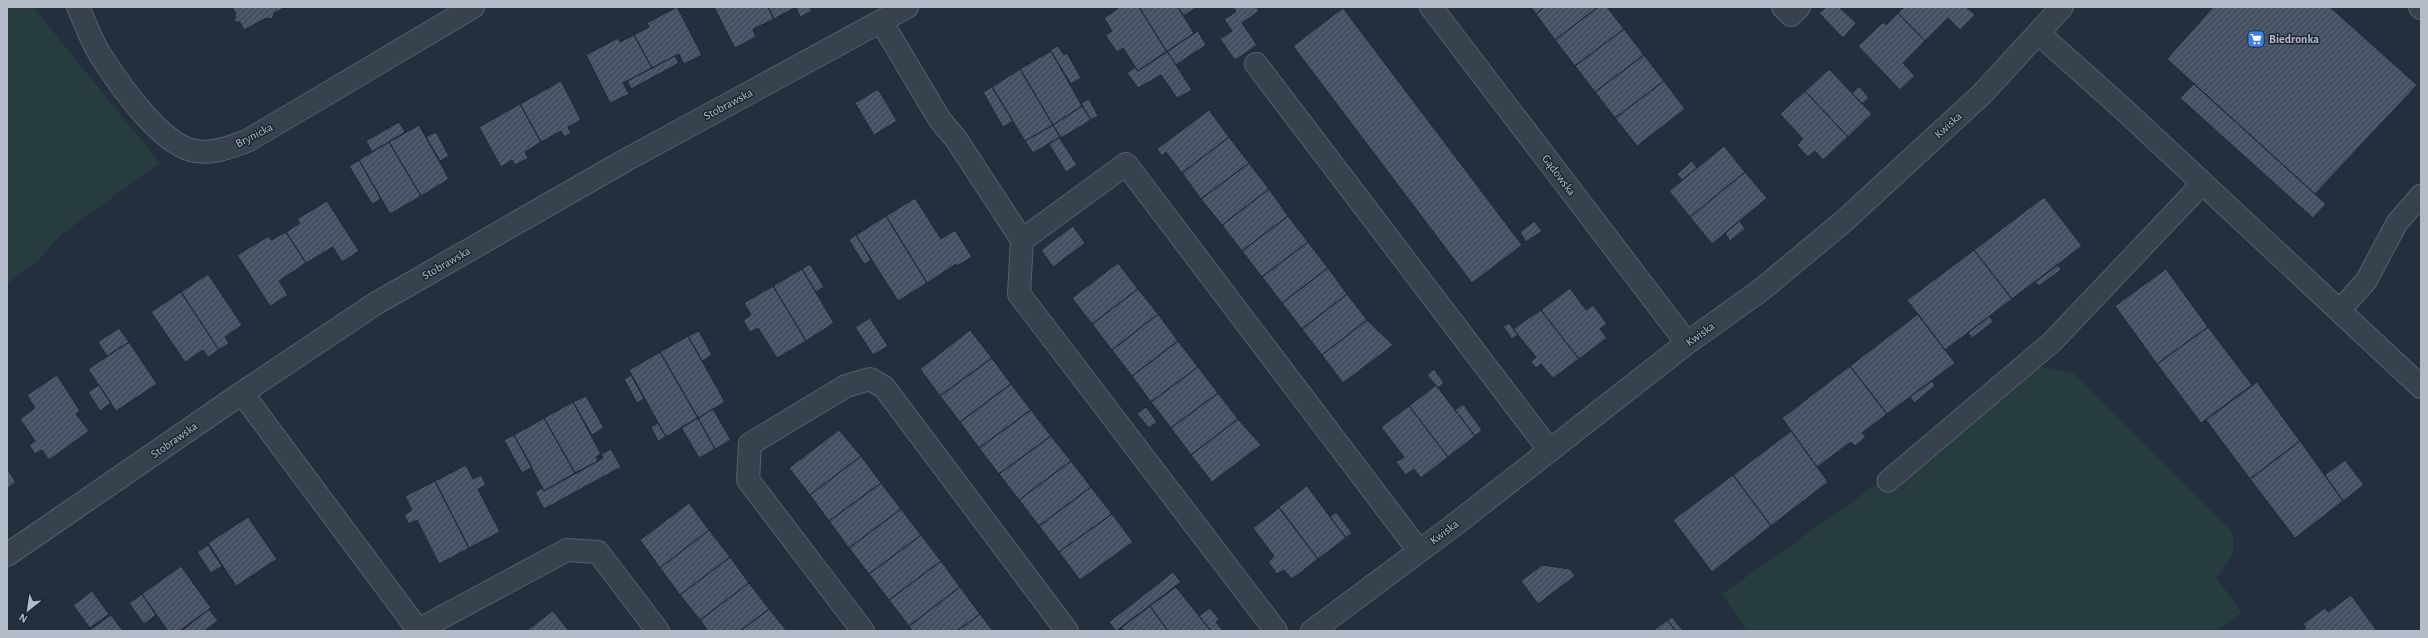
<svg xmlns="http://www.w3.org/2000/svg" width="2428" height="638" viewBox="0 0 2428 638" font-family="'Alegreya Sans',sans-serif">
  <defs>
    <pattern id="building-hatch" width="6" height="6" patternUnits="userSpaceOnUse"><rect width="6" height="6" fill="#455162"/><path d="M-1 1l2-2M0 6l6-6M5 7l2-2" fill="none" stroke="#5d6877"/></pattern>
  </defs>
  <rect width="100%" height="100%" fill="#242f3e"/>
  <!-- green -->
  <path fill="#263c3f" d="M7,7H33L160,163L62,234L36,262L7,284Z
    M2041,367L2073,373L2231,531C2239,549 2229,564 2216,578L2242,612L2216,631H1747L1722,594Z"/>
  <!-- building -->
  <path fill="url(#building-hatch)" stroke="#1f2835" d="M232,7H286L274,13L272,19L266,18L244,30L240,22H234L236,14Z
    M677,7L702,55L684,64L679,54L652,68L634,35L649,27L647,23Z
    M714,7H768L774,19L753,29L756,37L735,48Z
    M768,7H810L812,11L800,17L796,7L774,19Z
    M1120,7H1139L1167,52L1138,71L1123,48L1117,52L1105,35L1112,31L1104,18Z
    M1139,7H1178L1194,33L1167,52Z
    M1178,7H1198L1183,16Z
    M1233,7H1256L1259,11L1242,23L1257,45L1235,60L1220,39L1232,31L1224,19L1236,12Z
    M1531,7H1544L1536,14Z
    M1544,7H1598L1555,40L1536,14Z
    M1598,7H1607L1624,29L1575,66L1555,40Z
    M1826,7H1839L1856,23L1843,38L1819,13Z
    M1904,7H1966L1975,15L1960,30L1948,18L1925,41L1898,13Z
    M2213,7H2330L2417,85L2315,194L2167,59Z
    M1343,8L1522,245L1472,283L1293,46Z
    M1898,13L1925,41L1903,63L1915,76L1900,90L1858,46L1883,22L1886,25Z
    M1624,29L1644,55L1595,92L1575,66Z
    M1198,31L1206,45L1176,65L1167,51Z
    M634,35L652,68L623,83L629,94L610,103L586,55L618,38L620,42Z
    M1058,46L1064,55L1067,53L1081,78L1071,84L1050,50Z
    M1051,51L1082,106L1053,125L1020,69Z
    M1167,51L1192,90L1177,98L1161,75L1138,88L1127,73L1135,67L1138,71Z
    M1644,55L1664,81L1615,118L1595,92Z
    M675,56L679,63L631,89L627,81Z
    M1020,69L1053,125L1025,141L992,87Z
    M1829,69L1872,114L1848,137L1805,91Z
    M561,81L581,120L568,127L571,133L564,137L561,131L541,142L520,104Z
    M1664,81L1685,109L1637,146L1615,118Z
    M2194,84L2326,204L2313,218L2180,98Z
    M1859,86L1869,98L1862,104L1852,93Z
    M992,87L1013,121L1003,127L983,92Z
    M878,89L897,121L874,135L855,103Z
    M1805,91L1848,137L1823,160L1815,151L1808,157L1797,145L1803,139L1780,114Z
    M1089,99L1098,116L1091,120L1081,103Z
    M520,104L541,142L525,152L528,158L515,165L512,160L501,167L479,127Z
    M1082,106L1091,120L1061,138L1053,125Z
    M1209,110L1229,137L1182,173L1166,152L1162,156L1157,149Z
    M399,122L405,132L372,152L366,141Z
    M419,125L449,179L421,196L389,142Z
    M1053,125L1060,137L1033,153L1025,141Z
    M436,132L449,156L440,161L426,137Z
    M1059,137L1077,165L1066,172L1049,144Z
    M1229,137L1249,163L1201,199L1182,173Z
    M389,142L421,196L390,214L359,160Z
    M1724,146L1745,172L1690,217L1669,191Z
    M359,160L381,199L372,204L349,166Z
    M1692,161L1697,168L1682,180L1677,174Z
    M1249,163L1269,189L1222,225L1201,199Z
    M1745,172L1767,198L1712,244L1690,217Z
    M1269,189L1288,216L1242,251L1222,225Z
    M2044,197L2082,246L2012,299L1974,250Z
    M915,198L941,239L955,230L972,257L957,266L956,264L927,283L886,216Z
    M327,201L359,251L342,262L333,247L306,263L286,232L300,223L297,219Z
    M886,216L927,283L898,301L856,235Z
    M1288,216L1308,242L1262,277L1242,251Z
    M1534,221L1542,231L1526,242L1520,232Z
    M1740,221L1745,229L1730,241L1725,233Z
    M1073,226L1085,243L1053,267L1041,250Z
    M286,232L306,263L279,281L288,295L270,306L237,255L269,236L271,240Z
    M856,235L871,260L864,264L849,240Z
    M1308,242L1328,268L1282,303L1262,277Z
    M1974,250L2012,299L1945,350L1907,300Z
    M1118,263L1138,289L1092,324L1072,298Z
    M810,264L824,287L816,292L802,269Z
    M2058,265L2061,270L2039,286L2035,282Z
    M1328,268L1347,294L1302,329L1282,303Z
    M802,269L834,323L806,341L773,286Z
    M2166,269L2208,327L2157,364L2115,306Z
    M208,274L242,325L225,337L229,343L219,350L181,292Z
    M773,286L806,341L777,358L758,328L750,332L743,320L751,315L744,303Z
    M1570,288L1586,310L1593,305L1607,324L1600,329L1607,338L1579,359L1541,310Z
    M1138,289L1158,314L1112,350L1092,324Z
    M181,292L219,350L208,357L203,350L185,362L151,312Z
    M1347,294L1367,320L1322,355L1302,329Z
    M1541,310L1579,359L1553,378L1541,364L1536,368L1531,362L1536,357L1513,329Z
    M1158,314L1178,341L1132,376L1112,350Z
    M1918,314L1955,363L1887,414L1850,366Z
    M1990,316L1993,322L1972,338L1968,333Z
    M870,318L888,346L873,355L855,327Z
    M1367,320L1393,345L1343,383L1322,355Z
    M1509,323L1518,335L1512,339L1503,326Z
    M2208,327L2252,385L2201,423L2157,364Z
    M119,328L129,342L107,356L98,342Z
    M970,330L992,358L940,396L920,369Z
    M699,331L712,355L702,361L688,336Z
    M688,336L725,402L698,418L660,352Z
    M1178,341L1198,367L1151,402L1132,376Z
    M129,342L157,384L116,411L88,369Z
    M660,352L698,418L666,437L629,370Z
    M992,358L1011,384L960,422L940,396Z
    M1850,366L1887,414L1862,433L1866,437L1855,446L1851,442L1817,467L1782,418Z
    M1198,367L1218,393L1171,428L1151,402Z
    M1434,369L1444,383L1438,388L1427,375Z
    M57,375L80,411L76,414L89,431L49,460L42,450L35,454L29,445L35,441L20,419L35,408L27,395Z
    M631,375L644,399L637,403L624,379Z
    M1932,381L1935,386L1914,403L1910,397Z
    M2257,382L2300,441L2250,479L2206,420Z
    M1011,384L1031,410L979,448L960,422Z
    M99,385L111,403L100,411L88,392Z
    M1436,385L1475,436L1448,457L1409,406Z
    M1218,393L1238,419L1191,455L1171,428Z
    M586,396L604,428L592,435L573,402Z
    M573,402L601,454L596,457L598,461L575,473L544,418Z
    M1463,404L1482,430L1475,436L1455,410Z
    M1409,406L1448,457L1421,478L1414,469L1406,475L1396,462L1404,457L1381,427Z
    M1146,407L1157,422L1149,428L1137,414Z
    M713,409L731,440L715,449L698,418Z
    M1031,410L1051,436L999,474L979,448Z
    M544,418L575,473L544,491L514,435Z
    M698,418L715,449L699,458L681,427Z
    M1238,419L1261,445L1212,482L1191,455Z
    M658,423L666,437L658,441L651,427Z
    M839,430L861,456L810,495L789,468Z
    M1791,431L1828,482L1771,526L1733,475Z
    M514,435L532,467L522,473L504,440Z
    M1051,436L1071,461L1019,500L999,474Z
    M2300,441L2343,501L2295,538L2250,479Z
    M611,449L621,467L544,509L535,492L542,488L544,491L598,461L603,458L601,454Z
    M861,456L881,483L829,521L810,495Z
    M2345,460L2364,485L2343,501L2325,475Z
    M1071,461L1091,487L1039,526L1019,500Z
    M466,465L473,479L481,475L486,485L478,489L500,532L469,548L435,481Z
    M7,469L16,482L7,489Z
    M1733,475L1771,526L1712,572L1673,520Z
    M435,481L469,548L439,564L417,520L409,524L404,515L412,510L405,496Z
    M881,483L901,509L849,548L829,521Z
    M1307,486L1346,538L1318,559L1279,507Z
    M1091,487L1112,514L1059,552L1039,526Z
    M689,503L709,530L660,568L640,540Z
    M1279,508L1318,559L1292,579L1284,570L1277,574L1268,562L1274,556L1253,528Z
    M901,509L921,535L869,574L849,548Z
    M1336,512L1352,533L1346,538L1330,517Z
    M1112,514L1133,542L1080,580L1059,552Z
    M248,517L277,559L236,586L208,543Z
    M709,530L730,557L680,595L660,568Z
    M921,535L941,561L889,600L869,574Z
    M208,545L222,566L211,573L197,552Z
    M730,557L749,583L700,620L680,595Z
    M941,561L960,587L909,626L889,600Z
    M1542,565L1570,569L1575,576L1538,604L1521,581Z
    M181,566L211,608L179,631H168L142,594Z
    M1173,572L1181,582L1116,631L1109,622Z
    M749,583L769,609L740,631H708L700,620Z
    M960,587L980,614L957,631H912L909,626Z
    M1176,587L1199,616L1211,631H1168L1150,606Z
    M92,591L109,614L90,628L73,605Z
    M142,594L156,615L144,624L129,603Z
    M2351,595L2377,631H2302L2306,628L2303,624L2325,608L2328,612Z
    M1150,606L1168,631H1124L1121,628Z
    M1210,608L1219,619L1216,622L1222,630L1220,631H1211L1199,616Z
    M209,609L218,621L204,631H182Z
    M769,609L787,631H740Z
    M553,611L569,631H526Z
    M980,614L993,631H957Z
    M111,615L123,631H88Z
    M1672,617L1683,631H1676L1667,620Z
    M1667,620L1676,631H1653Z"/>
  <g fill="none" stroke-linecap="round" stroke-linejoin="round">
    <defs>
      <path id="service" d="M2340,310L2366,281L2397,223L2421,195
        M1888,481L2052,342L2202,184"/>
      <path id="minor" d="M78,7C86,24 92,44 103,59C121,87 163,147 196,151C214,154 230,147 247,141L473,7
        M1431,7L1687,343
        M1783,7L1791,15L1799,7
        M2420,7L2421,8
        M881,21L940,120L956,139L1022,240
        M2039,34L2121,107L2421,387
        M1256,64L1550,451
        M242,393L419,631
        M7,555L242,393L375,304L626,160L907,7
        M418,630L567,550L598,552L658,631
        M863,631L748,480L750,444L846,386L870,379L884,387L1067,631
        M1276,631L1019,294L1022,240L1126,164L1419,551
        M1312,631L1453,526L1687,343L1761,290L1844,221L1982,94L2062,7"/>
    </defs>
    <!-- service casing -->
    <use href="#service" stroke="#565f6c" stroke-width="23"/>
    <!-- minor casing -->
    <use href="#minor" stroke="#565f6c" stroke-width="24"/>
    <!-- service -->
    <use href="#service" stroke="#38414e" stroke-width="21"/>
    <!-- minor -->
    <use href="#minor" stroke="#38414e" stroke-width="22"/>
  </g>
  <!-- icons -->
  <defs>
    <symbol id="supermarket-square" viewBox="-11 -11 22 22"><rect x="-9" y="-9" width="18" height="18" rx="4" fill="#3f7fe0" stroke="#1d2633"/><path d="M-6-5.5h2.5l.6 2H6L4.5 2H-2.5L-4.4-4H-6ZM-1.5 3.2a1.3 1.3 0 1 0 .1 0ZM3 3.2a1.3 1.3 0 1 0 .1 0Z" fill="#fff"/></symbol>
  </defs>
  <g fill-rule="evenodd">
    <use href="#supermarket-square" x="2246" y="29" width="20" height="20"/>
  </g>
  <g text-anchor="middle" stroke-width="3" stroke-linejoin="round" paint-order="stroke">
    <!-- poi labels -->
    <g font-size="12" font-weight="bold" fill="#b4bcc9" stroke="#1d2633" text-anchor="start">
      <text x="2269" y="43">Biedronka</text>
    </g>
    <!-- street labels -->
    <g font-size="12" fill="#b4bcc9" stroke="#1d2633">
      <text transform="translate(728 104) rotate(-28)" y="4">Stobrawska</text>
      <text transform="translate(1948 125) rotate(-43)" y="4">Kwiska</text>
      <text transform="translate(254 135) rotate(-27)" y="4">Brynicka</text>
      <text transform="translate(1559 175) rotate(53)" y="4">Gądowska</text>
      <text transform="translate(446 263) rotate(-30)" y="4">Stobrawska</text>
      <text transform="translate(1700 334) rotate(-36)" y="4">Kwiska</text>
      <text transform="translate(174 440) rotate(-35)" y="4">Stobrawska</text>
      <text transform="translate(1444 532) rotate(-37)" y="4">Kwiska</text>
    </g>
  </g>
  <!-- border -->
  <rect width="2428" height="638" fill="none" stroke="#b4bcc9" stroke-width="16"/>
  <!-- north arrow -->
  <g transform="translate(28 610) rotate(210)" stroke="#1d2633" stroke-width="3" paint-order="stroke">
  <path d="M0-3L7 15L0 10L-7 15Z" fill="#b4bcc9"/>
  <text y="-6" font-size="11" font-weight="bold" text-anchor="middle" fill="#b4bcc9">N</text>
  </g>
</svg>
